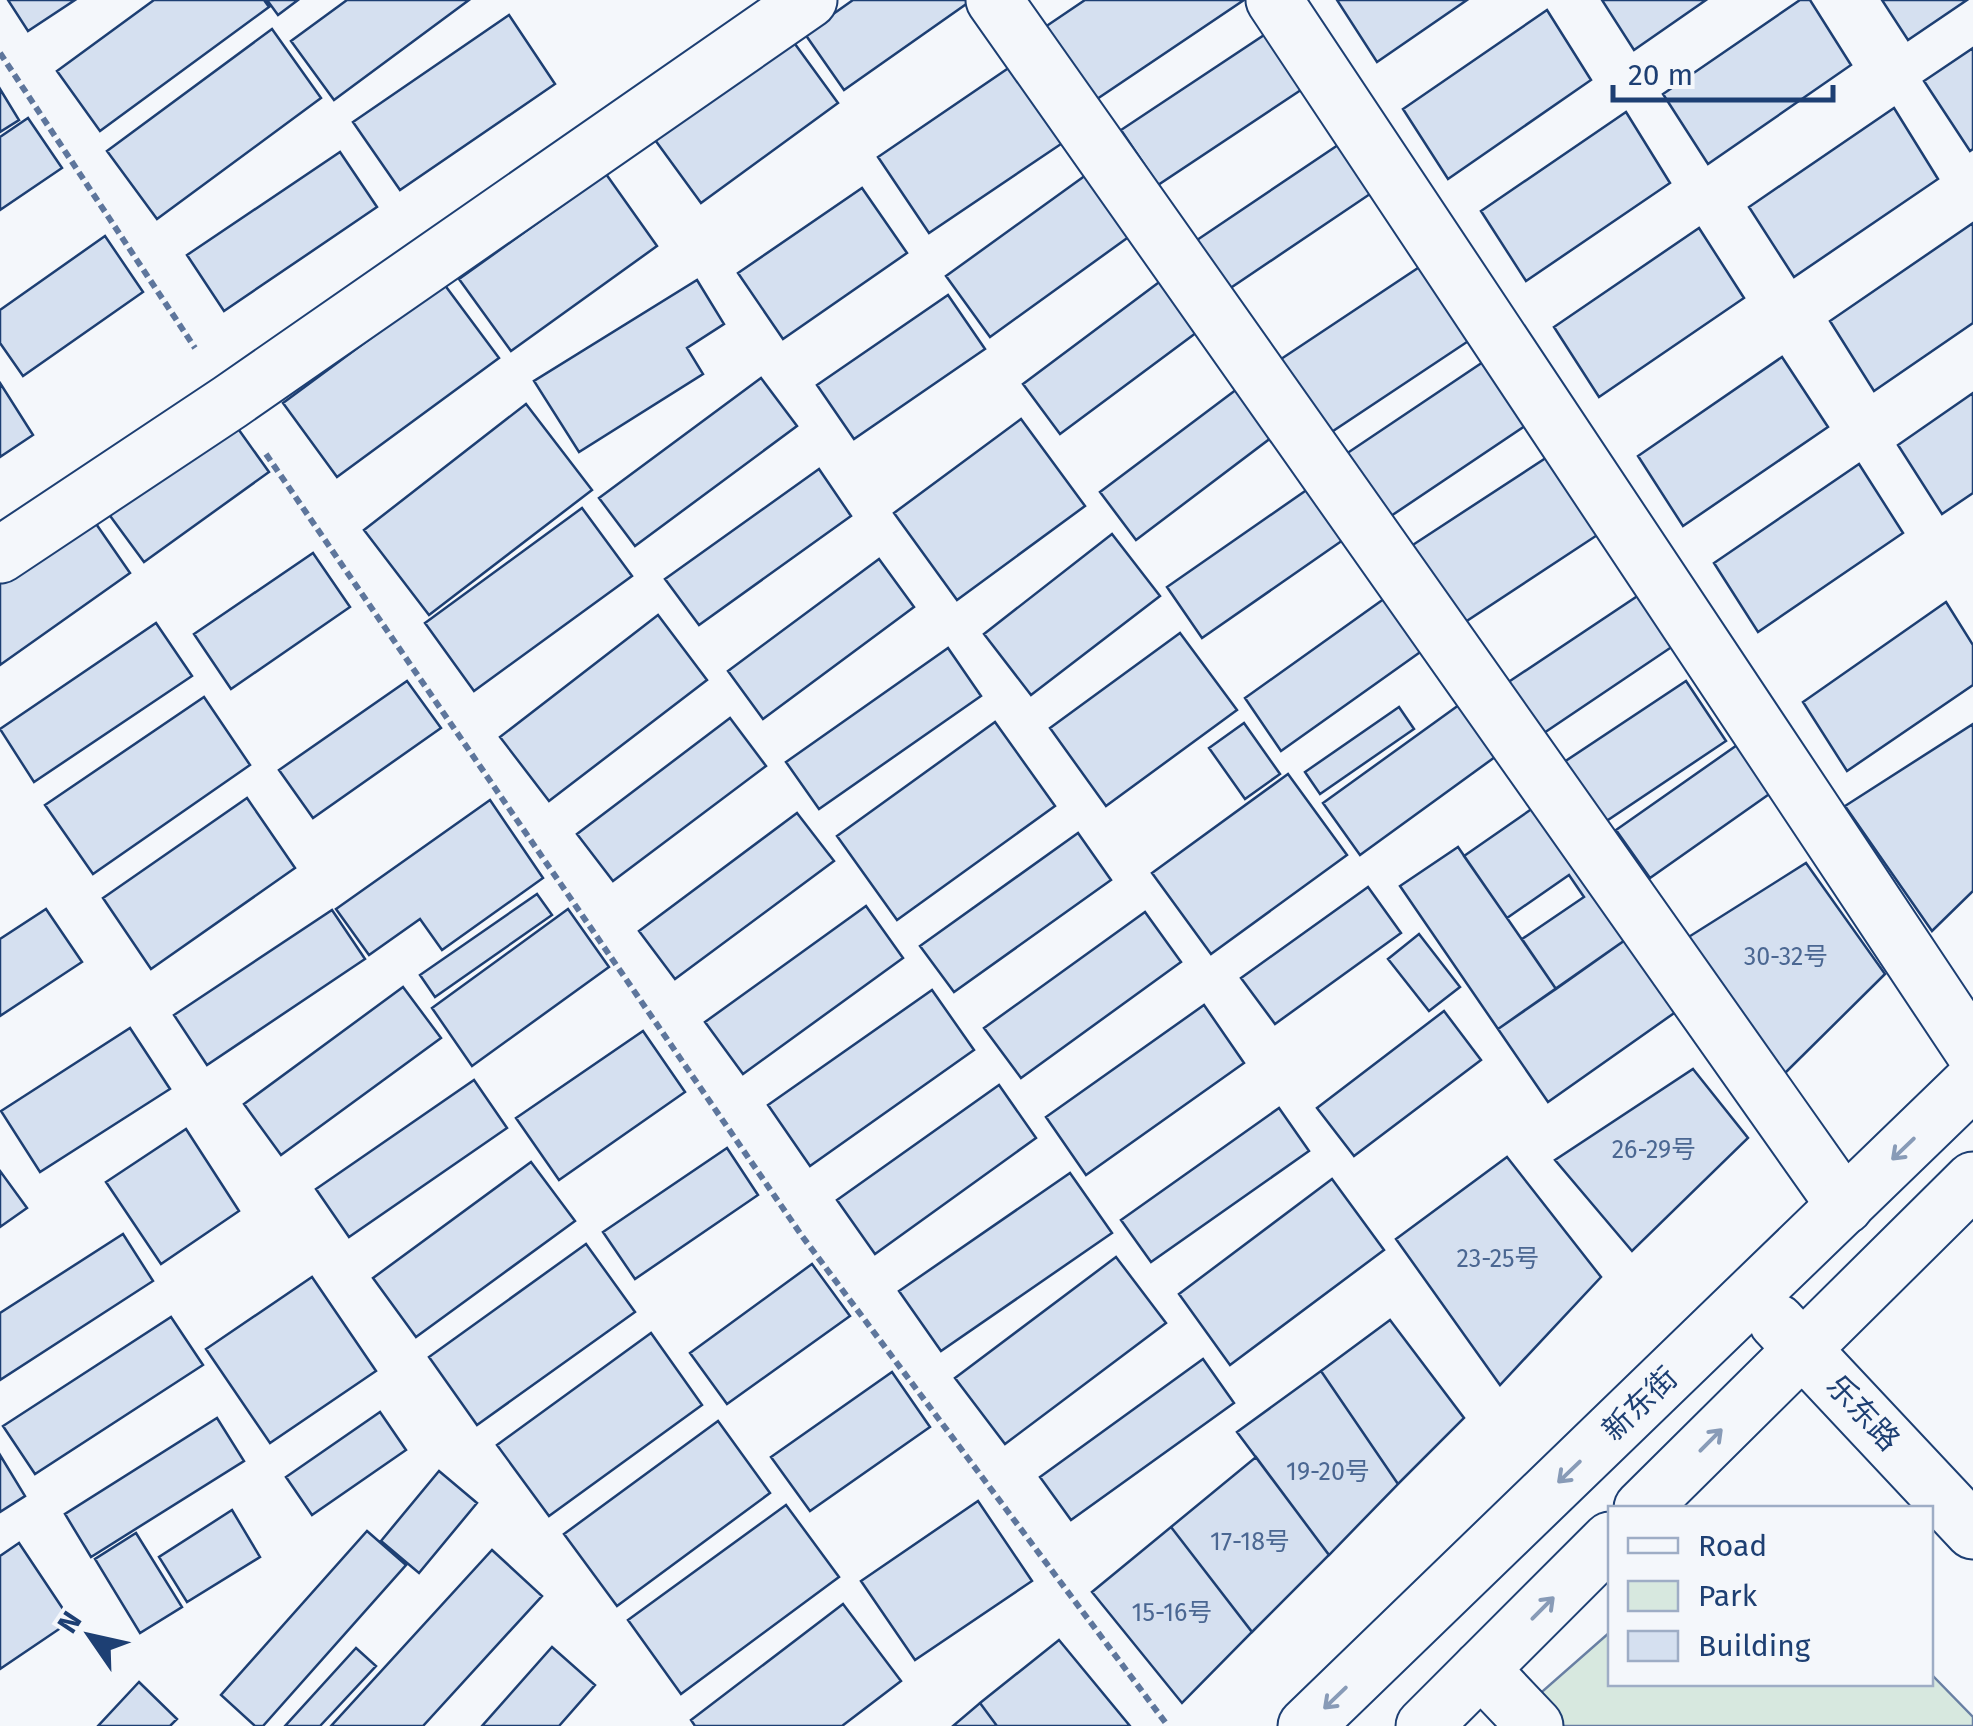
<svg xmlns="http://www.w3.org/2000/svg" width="1973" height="1726" viewBox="0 0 1973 1726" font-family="'Fira Sans','Noto Sans SC',sans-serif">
  <rect width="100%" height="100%" fill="#f4f7fb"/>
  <!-- green -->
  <path fill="#d7e8df" stroke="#687fa3" stroke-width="2.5" d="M1610,1632V1684H1930L1931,1674L1973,1717V1726H1503Z"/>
  <!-- building -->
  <path fill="#d5e0f0" stroke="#1d3f73" stroke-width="2.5" d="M8,0H75L28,31Z
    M154,0H264L269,7L100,131L57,71Z
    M267,0H298L278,15Z
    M347,0H469L334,100L291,41Z
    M853,0H972L844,90L805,34Z
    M1085,0H1244L1094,101L1045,27Z
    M1337,0H1467L1377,62Z
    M1602,0H1706L1634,50Z
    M1800,0H1810L1851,65L1708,164L1663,94Z
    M1882,0H1967L1908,40Z
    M1547,10L1591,80L1448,179L1403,109Z
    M509,15L555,84L400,190L353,122Z
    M272,29L321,98L157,219L107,151Z
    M1273,29L1310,84L1158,185L1121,130Z
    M787,33L838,103L701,203L650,133Z
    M1973,48V149L1970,151L1924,81Z
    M1013,65L1064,142L929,233L878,157Z
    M0,89L19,120L0,132Z
    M1894,108L1938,179L1794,277L1749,207Z
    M1626,112L1670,183L1526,281L1481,211Z
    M28,118L62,168L0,210V137Z
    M1344,141L1376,190L1229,289L1197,240Z
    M340,152L377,207L224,311L187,255Z
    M1104,162L1148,223L990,337L946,276Z
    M606,174L657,246L511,351L459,279Z
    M862,188L907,253L783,339L738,273Z
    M1973,223V323L1874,391L1830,321Z
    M1699,228L1744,298L1599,397L1554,327Z
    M105,236L143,292L23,376L0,343V310Z
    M1430,260L1479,334L1321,439L1272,365Z
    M1174,271L1212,321L1060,434L1023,384Z
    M697,280L724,324L687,348L703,374L579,452L534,381Z
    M444,284L499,358L337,477L283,403Z
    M948,295L985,349L854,439L817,385Z
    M1492,356L1534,420L1379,524L1337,460Z
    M1782,357L1828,427L1683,526L1638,456Z
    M1253,377L1288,425L1136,540L1100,492Z
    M761,378L797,426L635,546L599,498Z
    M0,383L33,435L0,457Z
    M1973,393V493L1942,514L1898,445Z
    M526,404L592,490L429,615L364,530Z
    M1021,419L1085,506L957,600L894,513Z
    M234,423L269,472L144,562L108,513Z
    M1558,450L1608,528L1453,630L1402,552Z
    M1859,464L1903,533L1758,632L1714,563Z
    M819,469L851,516L699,625L665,579Z
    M1321,480L1356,531L1202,638L1167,587Z
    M582,508L632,576L474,691L425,623Z
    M92,518L130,573L0,665V583Z
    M1112,534L1160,596L1031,695L984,634Z
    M313,553L350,607L231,689L194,634Z
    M879,559L914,607L763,719L728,671Z
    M1651,587L1685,638L1532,741L1498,689Z
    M1395,591L1433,643L1281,751L1245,698Z
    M1946,602L1973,645V685L1847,771L1803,702Z
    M658,615L707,680L549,801L500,737Z
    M156,623L192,676L34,782L0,729Z
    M1180,633L1237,710L1106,806L1050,728Z
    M948,648L981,696L819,809L786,762Z
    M407,681L441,728L313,818L279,770Z
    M1686,681L1726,741L1596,828L1555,768Z
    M204,697L250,765L93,874L45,805Z
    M1470,697L1506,749L1360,855L1323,803Z
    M1399,707L1414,729L1320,794L1305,772Z
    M730,718L766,766L613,881L577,834Z
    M995,722L1055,806L897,920L837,836Z
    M1244,723L1280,774L1245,799L1209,748Z
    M1973,724V891L1932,931L1845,806Z
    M1750,736L1785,783L1650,878L1616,830Z
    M1288,774L1347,855L1211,954L1152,873Z
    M247,798L295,868L151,969L103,898Z
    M1546,799L1638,931L1556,989L1522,939L1584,897L1569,875L1507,918L1464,856Z
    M490,800L543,878L442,950L420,919L369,955L336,909Z
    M797,813L834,861L675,979L639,931Z
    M1078,833L1111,880L954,992L920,946Z
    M1458,847L1556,989L1498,1029L1400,886Z
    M1806,863L1885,974L1782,1076L1687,938Z
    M1368,887L1401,933L1275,1024L1241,978Z
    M537,894L552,915L435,997L420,975Z
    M866,906L903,958L743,1074L705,1022Z
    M46,909L82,962L0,1016V939Z
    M568,909L609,967L472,1066L432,1008Z
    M332,910L365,959L207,1065L174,1015Z
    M1145,912L1181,962L1021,1078L984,1028Z
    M1638,931L1687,1004L1548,1102L1498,1029Z
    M1419,934L1460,987L1429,1011L1388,959Z
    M403,987L441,1038L281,1155L244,1104Z
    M932,990L974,1050L810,1166L768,1105Z
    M1204,1005L1244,1063L1086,1175L1046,1117Z
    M1444,1011L1481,1060L1354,1156L1317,1108Z
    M130,1028L170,1089L40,1172L1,1111Z
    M643,1031L685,1092L559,1180L516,1118Z
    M1693,1069L1748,1138L1632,1251L1555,1160Z
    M474,1080L507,1128L349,1237L316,1189Z
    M999,1085L1036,1138L875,1254L837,1200Z
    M1279,1108L1309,1151L1151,1262L1121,1220Z
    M186,1129L239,1211L161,1264L106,1182Z
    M727,1148L758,1195L635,1279L603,1232Z
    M1507,1157L1601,1277L1500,1385L1396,1239Z
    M531,1162L575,1221L416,1337L373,1278Z
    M0,1171L27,1208L0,1227Z
    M1070,1173L1112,1233L941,1351L899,1291Z
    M1332,1179L1384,1250L1230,1365L1179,1294Z
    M123,1234L153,1281L0,1380V1313Z
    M586,1244L635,1312L477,1425L429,1357Z
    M1116,1257L1166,1323L1005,1444L955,1378Z
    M812,1264L850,1316L727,1404L690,1353Z
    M312,1277L376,1371L270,1443L206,1349Z
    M171,1317L203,1365L35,1474L3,1426Z
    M1390,1320L1464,1418L1398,1484L1321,1371Z
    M651,1333L702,1405L549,1516L497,1445Z
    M1203,1359L1234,1403L1071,1520L1040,1477Z
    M1321,1371L1398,1484L1329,1555L1237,1432Z
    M892,1372L930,1427L810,1511L771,1457Z
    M380,1412L406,1450L312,1515L286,1477Z
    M217,1418L244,1461L91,1557L65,1514Z
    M718,1421L770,1493L617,1606L564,1534Z
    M0,1455L25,1496L0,1512Z
    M1256,1457L1329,1555L1252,1632L1171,1527Z
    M439,1471L477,1503L419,1573L381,1541Z
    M978,1501L1032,1581L915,1660L861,1581Z
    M786,1505L839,1577L681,1694L628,1620Z
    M232,1510L260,1557L187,1602L159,1557Z
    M1171,1527L1252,1632L1182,1703L1092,1592Z
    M367,1531L406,1565L263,1726H255L221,1695Z
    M136,1533L182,1607L140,1633L95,1559Z
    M19,1543L71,1621L0,1669V1556Z
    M492,1550L542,1596L423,1726H331Z
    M843,1604L901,1681L842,1726H695L691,1720Z
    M1059,1640L1130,1726H997L980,1703Z
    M552,1647L595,1685L559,1726H482Z
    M356,1648L376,1666L320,1726H285Z
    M139,1682L177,1719L170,1726H98Z
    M980,1703L997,1726H953Z"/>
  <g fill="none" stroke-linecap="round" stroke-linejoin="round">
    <defs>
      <path id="minor" d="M994,0L1845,1206
        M1274,0L1973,1051
        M0,555L230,402L809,0
        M1481,1669L1535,1726"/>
      <path id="major" d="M1777,1322L1973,1531
        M1642,1508L1973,1180
        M1306,1726L1973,1081
        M1424,1726L1610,1540"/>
    </defs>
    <!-- minor casing -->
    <use href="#minor" stroke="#1d3f73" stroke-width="59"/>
    <!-- major casing -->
    <use href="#major" stroke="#1d3f73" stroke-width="59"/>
    <!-- path -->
    <path stroke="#5e769c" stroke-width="6" stroke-dasharray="8 5" stroke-linecap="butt" d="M0,53L195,348
      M266,454L802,1236L1168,1726"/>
    <!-- minor -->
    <use href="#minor" stroke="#f4f7fb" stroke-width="55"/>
    <!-- major -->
    <use href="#major" stroke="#f4f7fb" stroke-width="55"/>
  </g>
  <!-- one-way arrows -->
  <defs><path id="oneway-shaft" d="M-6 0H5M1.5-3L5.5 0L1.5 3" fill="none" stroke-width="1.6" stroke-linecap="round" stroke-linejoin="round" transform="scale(2.5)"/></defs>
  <g stroke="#889bb7">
    <use href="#oneway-shaft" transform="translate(1903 1149) rotate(136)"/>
    <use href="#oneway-shaft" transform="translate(1711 1440) rotate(-45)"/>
    <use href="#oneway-shaft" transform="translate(1569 1472) rotate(136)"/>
    <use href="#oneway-shaft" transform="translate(1543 1608) rotate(-45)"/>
    <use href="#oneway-shaft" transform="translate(1335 1698) rotate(136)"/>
  </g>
  <g text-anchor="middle" stroke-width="8" stroke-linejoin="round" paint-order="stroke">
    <!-- number labels -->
    <g font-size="25" fill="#4b6792">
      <text x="1786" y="965">30-32号</text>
      <text x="1654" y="1158">26-29号</text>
      <text x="1498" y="1267">23-25号</text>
      <text x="1328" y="1480">19-20号</text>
      <text x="1250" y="1550">17-18号</text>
      <text x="1172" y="1621">15-16号</text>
    </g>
    <!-- street labels -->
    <g font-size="30" fill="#1d3f73" stroke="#f4f7fb">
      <text transform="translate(1640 1404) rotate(-44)" y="10">新东街</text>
      <text transform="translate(1863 1413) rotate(47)" y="10">乐东路</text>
    </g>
  </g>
  <!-- legend -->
  <rect x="1608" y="1506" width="325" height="180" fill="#f4f7fb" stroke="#9eadc5" stroke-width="2.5"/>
  <rect x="1628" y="1538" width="50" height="15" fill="#f4f7fb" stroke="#9eadc5" stroke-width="2.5"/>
  <text x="1698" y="1556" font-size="30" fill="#1d3f73">Road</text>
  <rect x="1628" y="1581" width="50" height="30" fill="#d7e8df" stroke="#9eadc5" stroke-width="2.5"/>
  <text x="1698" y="1606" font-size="30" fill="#1d3f73">Park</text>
  <rect x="1628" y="1631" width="50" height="30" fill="#d5e0f0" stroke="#9eadc5" stroke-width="2.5"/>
  <text x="1698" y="1656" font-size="30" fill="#1d3f73">Building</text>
  <!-- north arrow -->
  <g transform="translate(90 1636) rotate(304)" stroke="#f4f7fb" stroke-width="8" paint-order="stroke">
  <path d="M0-8L18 38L0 25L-18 38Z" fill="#1d3f73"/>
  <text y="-15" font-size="28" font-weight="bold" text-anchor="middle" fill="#1d3f73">N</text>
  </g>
  <!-- scale -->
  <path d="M1613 85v15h220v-15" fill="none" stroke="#1d3f73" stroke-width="5"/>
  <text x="1628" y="85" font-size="30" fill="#1d3f73" stroke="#f4f7fb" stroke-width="8" paint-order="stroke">20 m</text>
</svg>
